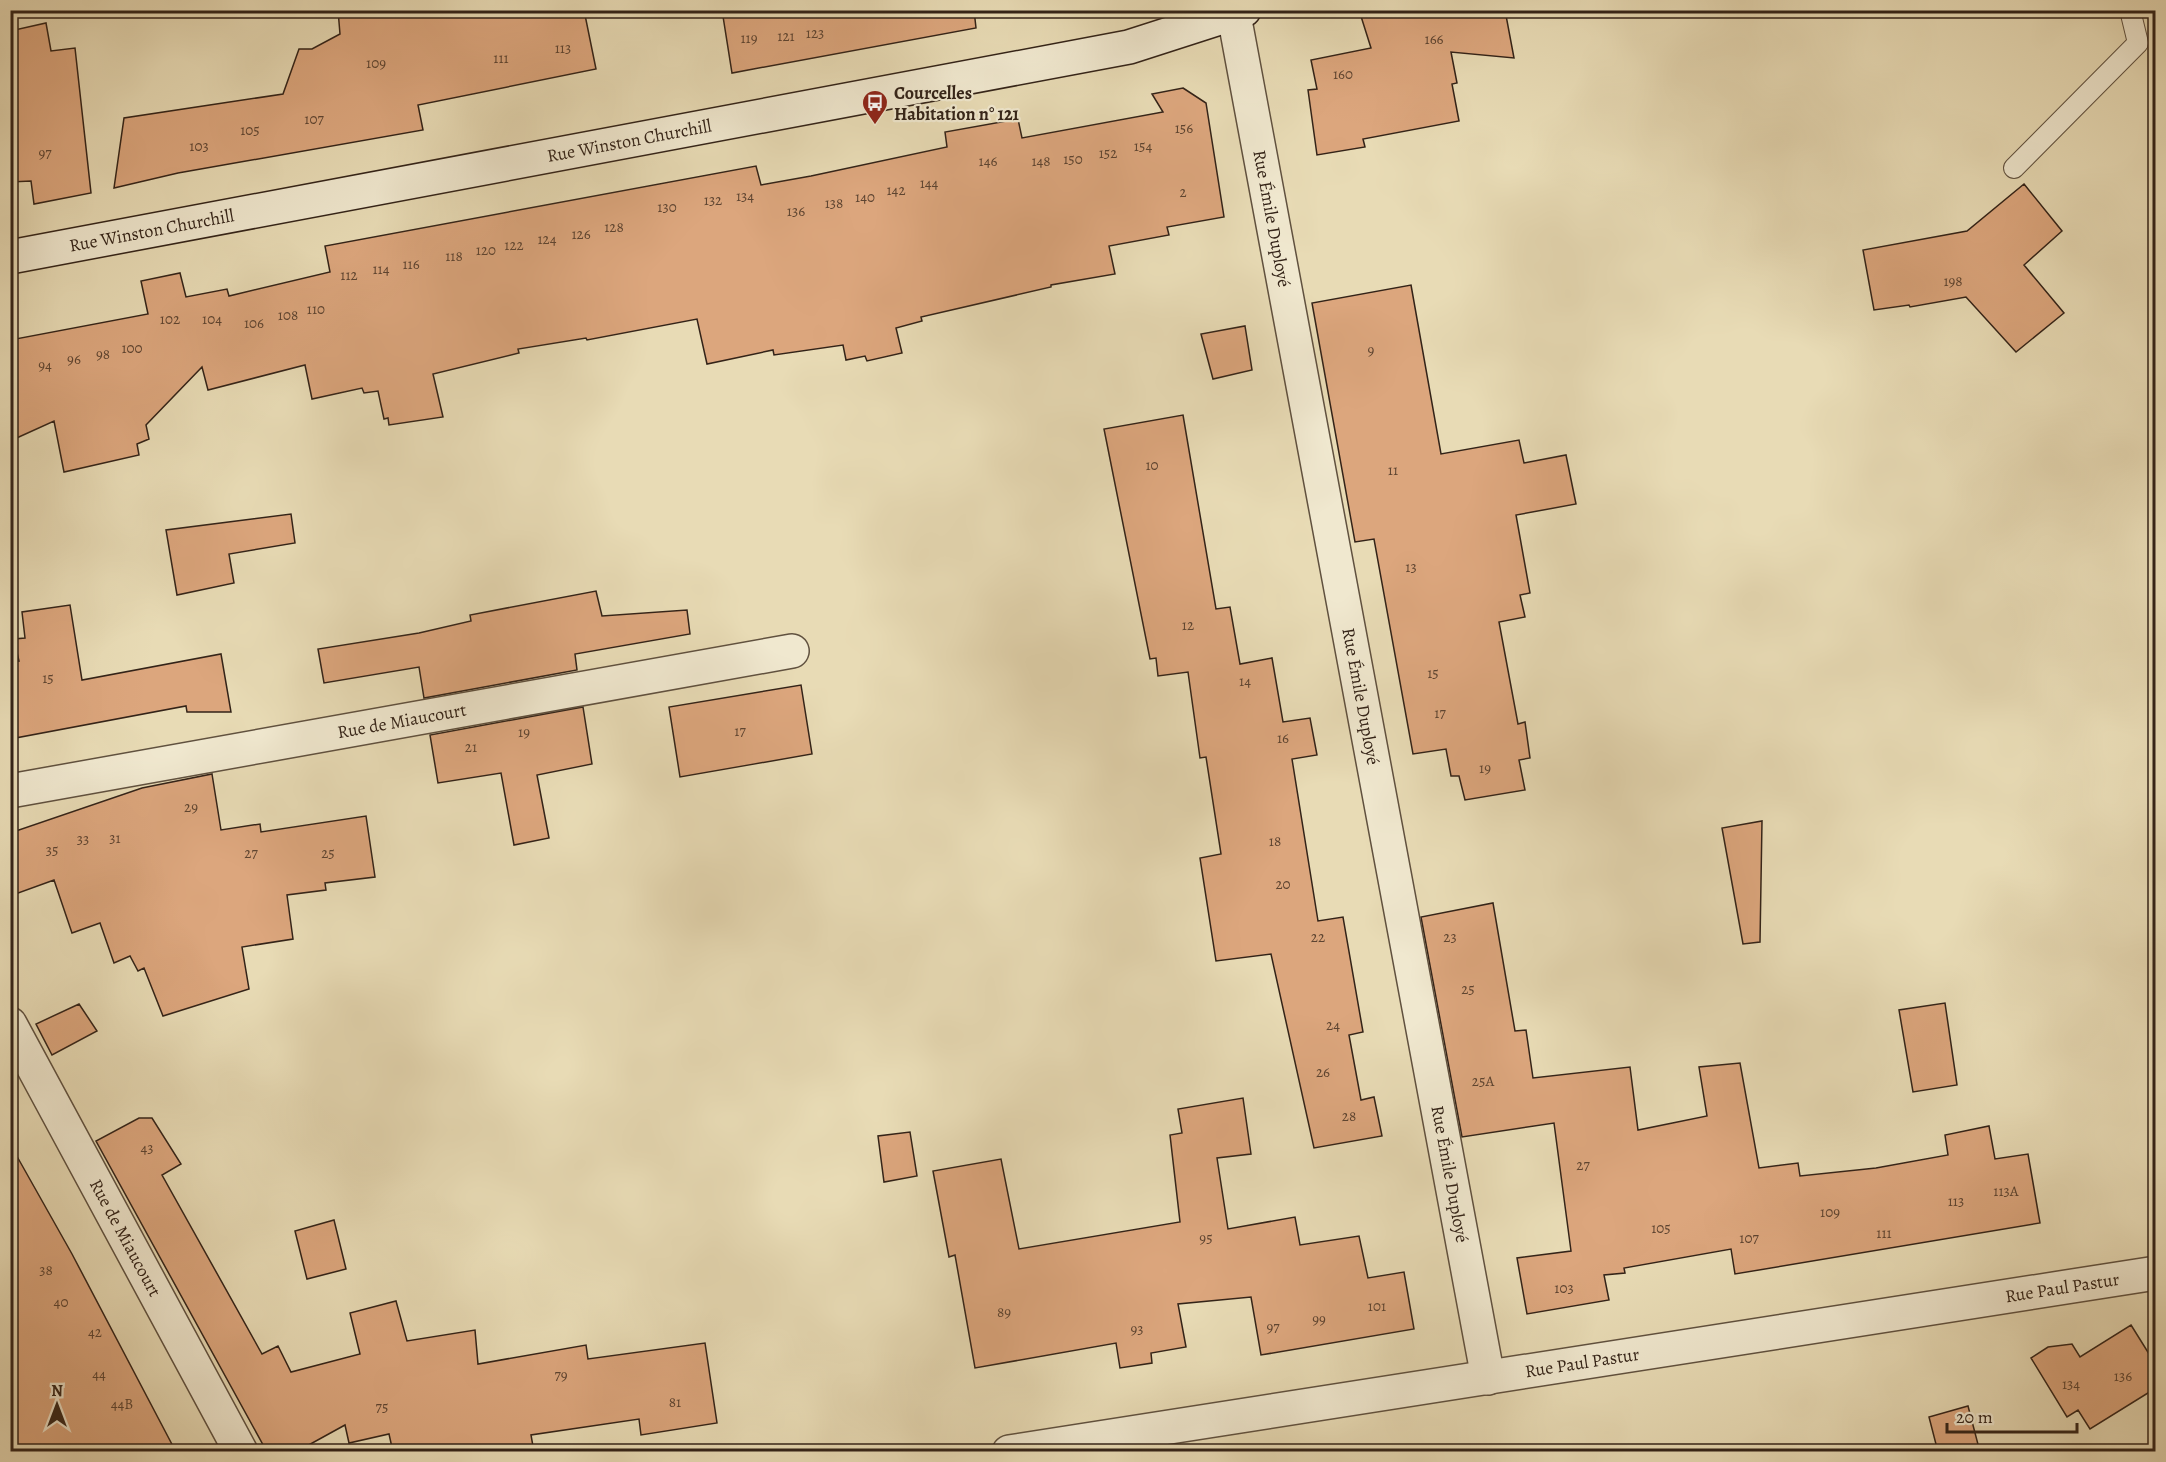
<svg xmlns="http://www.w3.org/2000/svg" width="2166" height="1462" viewBox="0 0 2166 1462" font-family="Alegreya,serif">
  <rect width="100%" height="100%" fill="#e8dbb5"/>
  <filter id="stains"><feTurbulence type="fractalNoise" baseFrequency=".00333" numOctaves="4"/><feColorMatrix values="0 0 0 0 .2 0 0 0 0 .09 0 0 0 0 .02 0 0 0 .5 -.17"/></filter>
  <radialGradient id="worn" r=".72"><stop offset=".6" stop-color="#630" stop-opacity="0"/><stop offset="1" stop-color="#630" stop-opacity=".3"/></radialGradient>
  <!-- building -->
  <path fill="#dca67d" stroke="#332318" stroke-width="1.5" d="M338,10H584L596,69L418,105L423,130L178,173L114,188L124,118L283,94L299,49H312L340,34Z
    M722,10H974L976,28L732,73Z
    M1359,10H1505L1514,58L1451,52L1457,83L1452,84L1459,121L1363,139L1365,147L1317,155L1308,90L1317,89L1311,60L1371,48Z
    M46,23L51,51L75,48L91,193L34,204L31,181L10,182V31Z
    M1183,88L1206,103L1224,217L1167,227L1169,235L1109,246L1115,274L1051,285V287L921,317L922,321L896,328L902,353L867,361L865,356L846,360L843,345L774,355L773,350L707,364L697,319L587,340L586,338L518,349L519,353L433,374L443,417L389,425L388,418L384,419L378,391L364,393L362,388L312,399L305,365L208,390L202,367L146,425L149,439L137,444L139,455L64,472L54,421L10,441V340L148,314L141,281L180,273L186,297L227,289L229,296L330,272L325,246L756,166L761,185L811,176L947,147L945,132L1018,119L1022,138L1163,112L1152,94Z
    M2024,184L2062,231L2024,265L2064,313L2016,352L1966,297L1910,307L1909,305L1874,310L1863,250L1967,231Z
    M1411,285L1441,454L1519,440L1524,463L1566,455L1576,504L1516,515L1530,593L1520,595L1525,617L1499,622L1518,724L1525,722L1530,758L1519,760L1525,790L1465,800L1459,776H1451L1446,749L1413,754L1374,539L1355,542L1312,303Z
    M1245,326L1252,370L1213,379L1201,334Z
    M1183,415L1216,609L1230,607L1240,664L1272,658L1283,722L1310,718L1317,755L1292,759L1318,921L1343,917L1363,1032L1349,1035L1361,1100L1374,1097L1382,1136L1314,1148L1271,954L1216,961L1200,858L1221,854L1206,757L1200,758L1188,672L1158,676L1156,658L1150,659L1104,429Z
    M291,514L295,543L229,554L234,583L177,595L166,530Z
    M596,591L602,616L687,610L690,634L575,654L577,670L424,698L419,667L324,683L318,649L419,633L471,621L470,615Z
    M70,605L82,680L221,654L231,712H187L186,706L10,739V662L19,661L14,639L25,638L22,612Z
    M801,685L812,754L680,777L669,707Z
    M583,707L592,764L537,775L549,838L514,845L501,773L438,783L430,735Z
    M212,774L221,830L260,824L261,832L366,816L375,877L325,883L326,890L287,895L293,939L242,947L249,989L163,1016L144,968L138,971L130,956L114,963L100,923L72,933L54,880L10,896V833L142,788Z
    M1762,821L1760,942L1743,944L1722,828Z
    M1493,903L1515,1031L1526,1030L1533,1078L1630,1067L1638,1130L1707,1116L1699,1067L1740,1063L1759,1168L1798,1163L1800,1176L1876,1168L1948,1155L1945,1135L1989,1126L1995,1159L2028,1154L2040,1223L1735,1274L1731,1249L1624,1268L1625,1273L1604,1275L1609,1300L1527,1314L1517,1258L1571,1251L1554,1123L1462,1137L1421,917Z
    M1945,1003L1957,1085L1913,1092L1899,1010Z
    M79,1004L97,1031L52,1055L36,1024Z
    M1243,1098L1251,1154L1217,1158L1228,1229L1295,1217L1300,1245L1359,1236L1368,1278L1404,1272L1414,1329L1261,1355L1251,1297L1178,1304L1186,1347L1151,1353L1152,1363L1120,1368L1116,1343L975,1368L955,1255L949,1257L933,1171L1001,1159L1019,1249L1180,1222L1170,1135L1182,1133L1178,1109Z
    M139,1118H152L181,1164L162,1175L262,1354L278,1346L291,1372L360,1354L350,1313L396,1301L407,1341L475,1330L478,1364L586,1345L588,1359L705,1343L717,1423L641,1435L639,1419L531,1435L534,1452H393L389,1434L349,1443L345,1425L296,1452H267L96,1141Z
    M910,1132L917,1176L884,1182L878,1136Z
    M10,1144L72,1254L176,1452H10Z
    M334,1220L346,1269L307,1279L295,1231Z
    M2131,1325L2156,1365V1388L2090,1429L2078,1410L2067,1417L2031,1358L2048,1347L2072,1344L2080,1357Z
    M1968,1406L1980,1452H1938L1929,1417Z"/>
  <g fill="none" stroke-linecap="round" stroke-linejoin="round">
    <defs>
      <path id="lane" d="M2014,168L2138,43L2130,10"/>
      <g id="street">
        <path id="s1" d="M1234,15L1488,1378"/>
        <path id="s2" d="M10,791L792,651"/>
        <path id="s3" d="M10,1024L241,1452"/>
        <path id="s4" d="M1009,1452L2156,1273"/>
      </g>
      <g id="secondary">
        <path id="s5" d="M10,257L1129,47L1244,10"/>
      </g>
    </defs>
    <!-- lane casing -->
    <use href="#lane" stroke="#60513f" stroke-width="22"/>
    <!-- street casing -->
    <use href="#street" stroke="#60513f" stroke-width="36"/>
    <!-- secondary casing -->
    <use href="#secondary" stroke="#332318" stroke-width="36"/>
    <!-- lane -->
    <use href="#lane" stroke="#f0e8cf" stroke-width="20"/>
    <!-- street -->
    <use href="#street" stroke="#f0e8cf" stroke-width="33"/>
    <!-- secondary -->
    <use href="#secondary" stroke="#f0e8cf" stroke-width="33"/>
  </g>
  <!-- icons -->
  <defs>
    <symbol id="bus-pin" viewBox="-11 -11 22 30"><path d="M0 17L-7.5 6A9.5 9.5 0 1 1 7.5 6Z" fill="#8f2418" stroke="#f0e8cf"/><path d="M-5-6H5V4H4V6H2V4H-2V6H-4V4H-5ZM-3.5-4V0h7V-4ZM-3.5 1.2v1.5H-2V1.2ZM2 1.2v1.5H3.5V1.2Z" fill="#fff"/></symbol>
  </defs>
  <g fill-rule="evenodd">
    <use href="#bus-pin" x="860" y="88" width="30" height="40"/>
  </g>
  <g text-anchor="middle" stroke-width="4.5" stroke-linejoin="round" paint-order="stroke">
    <!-- number labels -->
    <g font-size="15" fill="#5d4431">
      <text x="815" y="38">123</text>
      <text x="786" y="41">121</text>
      <text x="749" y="43">119</text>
      <text x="1434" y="44">166</text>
      <text x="563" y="53">113</text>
      <text x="501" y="63">111</text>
      <text x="376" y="68">109</text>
      <text x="1343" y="79">160</text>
      <text x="314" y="124">107</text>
      <text x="1184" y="133">156</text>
      <text x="250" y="135">105</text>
      <text x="199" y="151">103</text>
      <text x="1143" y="151">154</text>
      <text x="45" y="158">97</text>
      <text x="1108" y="158">152</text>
      <text x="1073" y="164">150</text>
      <text x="988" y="166">146</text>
      <text x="1041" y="166">148</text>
      <text x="929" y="188">144</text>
      <text x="896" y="195">142</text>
      <text x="1183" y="197">2</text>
      <text x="745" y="201">134</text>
      <text x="865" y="202">140</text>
      <text x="713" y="205">132</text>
      <text x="834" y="208">138</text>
      <text x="667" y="212">130</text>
      <text x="796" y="216">136</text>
      <text x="614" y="232">128</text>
      <text x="581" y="239">126</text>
      <text x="547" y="244">124</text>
      <text x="514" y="250">122</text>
      <text x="486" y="255">120</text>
      <text x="454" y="261">118</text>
      <text x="411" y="269">116</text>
      <text x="381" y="274">114</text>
      <text x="349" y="280">112</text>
      <text x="1953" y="286">198</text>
      <text x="316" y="314">110</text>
      <text x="288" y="320">108</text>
      <text x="170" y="324">102</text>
      <text x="212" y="324">104</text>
      <text x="254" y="328">106</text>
      <text x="132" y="353">100</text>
      <text x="1371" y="355">9</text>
      <text x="103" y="359">98</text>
      <text x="74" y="364">96</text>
      <text x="45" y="370">94</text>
      <text x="1152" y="470">10</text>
      <text x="1393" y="475">11</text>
      <text x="1411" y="572">13</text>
      <text x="1188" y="630">12</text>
      <text x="1433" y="678">15</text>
      <text x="48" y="683">15</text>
      <text x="1245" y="686">14</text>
      <text x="1440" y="718">17</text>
      <text x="740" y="736">17</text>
      <text x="524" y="737">19</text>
      <text x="1283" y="743">16</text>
      <text x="471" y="752">21</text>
      <text x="1485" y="773">19</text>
      <text x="191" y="812">29</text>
      <text x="115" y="843">31</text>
      <text x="83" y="844">33</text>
      <text x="1275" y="846">18</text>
      <text x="52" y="855">35</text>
      <text x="251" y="858">27</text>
      <text x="328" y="858">25</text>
      <text x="1283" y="889">20</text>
      <text x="1318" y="942">22</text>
      <text x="1450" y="942">23</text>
      <text x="1468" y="994">25</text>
      <text x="1333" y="1030">24</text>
      <text x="1323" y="1077">26</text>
      <text x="1483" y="1086">25A</text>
      <text x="1349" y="1121">28</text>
      <text x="147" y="1153">43</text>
      <text x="1583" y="1170">27</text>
      <text x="2006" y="1196">113A</text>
      <text x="1956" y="1206">113</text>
      <text x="1830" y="1217">109</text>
      <text x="1661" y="1233">105</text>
      <text x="1884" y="1238">111</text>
      <text x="1206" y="1243">95</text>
      <text x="1749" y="1243">107</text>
      <text x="46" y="1275">38</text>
      <text x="1564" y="1293">103</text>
      <text x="61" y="1307">40</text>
      <text x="1377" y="1311">101</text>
      <text x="1004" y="1317">89</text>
      <text x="1319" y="1324">99</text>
      <text x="1273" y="1332">97</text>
      <text x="1137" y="1334">93</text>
      <text x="95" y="1337">42</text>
      <text x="99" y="1379">44</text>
      <text x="561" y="1380">79</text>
      <text x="2123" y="1381">136</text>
      <text x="2071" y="1389">134</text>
      <text x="675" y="1407">81</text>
      <text x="122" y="1409">44B</text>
      <text x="382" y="1412">75</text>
    </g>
    <!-- poi labels -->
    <g font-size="18" font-weight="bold" fill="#332318" stroke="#f0e8cf" text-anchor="start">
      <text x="894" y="99">Courcelles<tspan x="894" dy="21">Habitation n° 121</tspan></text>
    </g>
    <!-- street labels -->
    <g font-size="18" fill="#332318" stroke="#f0e8cf">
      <text dy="6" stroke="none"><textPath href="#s5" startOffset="630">Rue Winston Churchill</textPath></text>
      <text dy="6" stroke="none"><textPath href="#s1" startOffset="207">Rue Émile Duployé</textPath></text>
      <text dy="6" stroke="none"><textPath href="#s5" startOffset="144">Rue Winston Churchill</textPath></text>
      <text dy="6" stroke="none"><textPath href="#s1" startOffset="693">Rue Émile Duployé</textPath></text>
      <text dy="6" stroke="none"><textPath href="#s2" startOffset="398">Rue de Miaucourt</textPath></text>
      <text dy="6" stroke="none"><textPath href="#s1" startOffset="1179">Rue Émile Duployé</textPath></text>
      <text dy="6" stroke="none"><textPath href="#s3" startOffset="243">Rue de Miaucourt</textPath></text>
      <text dy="6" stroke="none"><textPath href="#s4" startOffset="1066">Rue Paul Pastur</textPath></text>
      <text dy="6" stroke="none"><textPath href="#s4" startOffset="580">Rue Paul Pastur</textPath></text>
    </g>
  </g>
  <!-- margin -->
  <rect width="2166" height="1462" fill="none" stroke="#e8dbb5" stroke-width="36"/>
  <rect x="12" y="12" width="2142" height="1438" fill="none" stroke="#332318" stroke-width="3"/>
  <rect x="18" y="18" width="2130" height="1426" fill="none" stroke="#332318" stroke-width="1.5"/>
  <!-- north arrow -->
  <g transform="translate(57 1405)" stroke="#f0e8cf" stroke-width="4.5" paint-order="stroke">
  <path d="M0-4.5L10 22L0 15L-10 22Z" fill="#332318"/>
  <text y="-9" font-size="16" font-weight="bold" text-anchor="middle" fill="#332318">N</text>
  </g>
  <!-- scale -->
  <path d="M1947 1423v9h130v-9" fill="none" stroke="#332318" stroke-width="3"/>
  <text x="1956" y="1423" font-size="18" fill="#332318" stroke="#f0e8cf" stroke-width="4.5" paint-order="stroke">20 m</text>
  <rect width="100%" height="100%" filter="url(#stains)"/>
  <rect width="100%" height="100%" fill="url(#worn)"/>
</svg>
